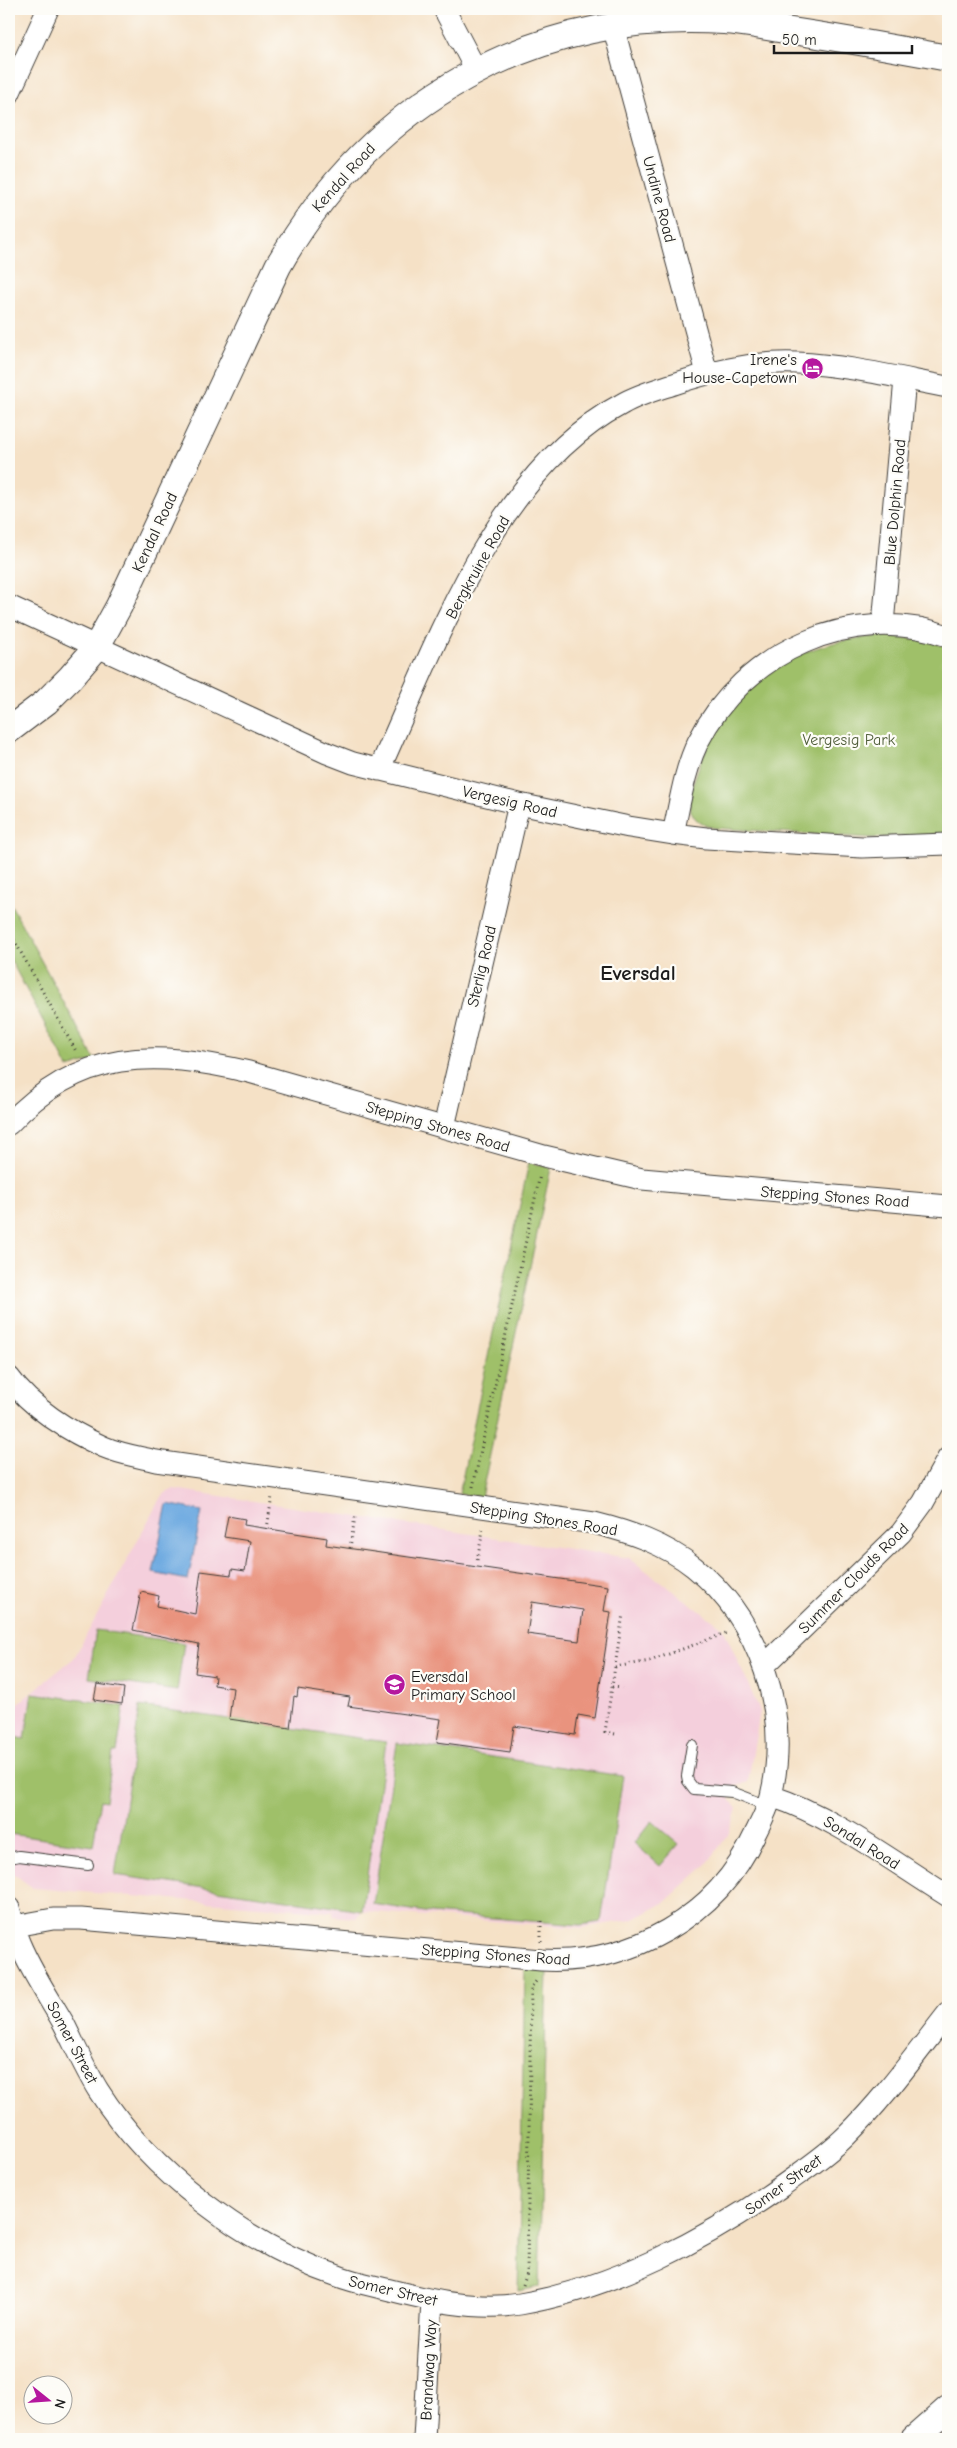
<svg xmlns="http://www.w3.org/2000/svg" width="957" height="2448" viewBox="0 0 957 2448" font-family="'Comic Neue',sans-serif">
  <rect width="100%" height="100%" fill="#fdfcf7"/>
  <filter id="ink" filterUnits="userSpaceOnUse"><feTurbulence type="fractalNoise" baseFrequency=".02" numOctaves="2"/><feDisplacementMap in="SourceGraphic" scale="10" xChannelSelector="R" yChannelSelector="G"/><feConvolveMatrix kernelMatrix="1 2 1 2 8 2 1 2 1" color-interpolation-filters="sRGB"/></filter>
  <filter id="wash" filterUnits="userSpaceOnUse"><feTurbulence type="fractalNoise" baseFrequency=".0096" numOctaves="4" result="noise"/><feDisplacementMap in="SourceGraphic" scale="20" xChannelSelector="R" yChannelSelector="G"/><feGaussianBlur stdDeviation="1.12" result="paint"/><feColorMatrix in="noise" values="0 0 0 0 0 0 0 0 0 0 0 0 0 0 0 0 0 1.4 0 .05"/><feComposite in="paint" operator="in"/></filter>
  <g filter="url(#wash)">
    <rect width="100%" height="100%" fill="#f5e1c6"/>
    <!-- built -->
    <path fill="#f4cfdc" d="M174,1489L629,1558L723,1628L760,1711L748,1782L734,1787L730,1799L737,1809L728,1835L707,1864L664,1903L632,1920L581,1928L362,1911L356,1918L333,1916V1912L33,1888L14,1874L9,1864V1711L74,1658L162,1495Z"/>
    <!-- green -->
    <path fill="#9fc069" stroke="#5e6e42" d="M883,636L924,640L948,647V834L872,838L715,828C703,826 693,820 690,808C686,793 708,742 716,729C724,718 734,707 743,696C752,685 766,675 778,667C809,646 846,638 883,636Z
      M9,901L95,1060L68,1068L9,957Z
      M529,1162L551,1168L481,1497L459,1494Z
      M96,1630L184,1643L177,1691L89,1678Z
      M32,1693L124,1706L117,1752H113L106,1801L100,1800L93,1846L9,1834V1736L25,1739Z
      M140,1706L386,1742L362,1911L115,1875Z
      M397,1743L623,1776L601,1922L580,1925L431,1913L373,1904Z
      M652,1821L679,1844L660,1866L634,1843Z
      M525,1969L547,1971L539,2287L518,2291Z"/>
    <!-- water -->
    <path fill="#70abe1" stroke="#46647e" d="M167,1504L202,1511L188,1580L153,1573Z"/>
    <g id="blocks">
      <!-- building -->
      <path fill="#e9937e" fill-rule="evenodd" d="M228,1516L245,1519L244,1525L327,1538L326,1545L608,1586L604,1611L611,1612L595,1718L578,1715L575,1735L514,1726L510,1752L437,1742L441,1719L348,1706L350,1697L298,1689L297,1697L294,1696L290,1728L229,1719L233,1688L214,1685L215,1676L195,1673L199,1644L133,1630L141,1592L159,1596L157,1606L195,1614L201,1571L231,1575L232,1569L245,1571L250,1541L224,1537ZM532,1602L583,1610L579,1641L527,1634Z
        M97,1684L124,1688L122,1704L94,1700Z"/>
    </g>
  </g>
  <g filter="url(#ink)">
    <use href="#blocks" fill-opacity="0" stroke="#3d3a36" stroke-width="1"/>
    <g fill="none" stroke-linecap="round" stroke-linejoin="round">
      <defs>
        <path id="service" d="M692,1745L687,1776L688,1781L694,1789L732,1792L768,1806
          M9,1858L19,1856L88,1865"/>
        <path id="minor" d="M444,9L476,70
          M613,26L707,373
          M9,94L48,9
          M9,606L327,753L353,763L519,804L629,827L673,834L706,838L862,847L948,844
          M883,624L905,379
          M379,770C436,645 495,471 622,404C639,394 659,389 677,383C714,371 758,361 797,363C846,365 900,378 948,387
          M673,834C680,803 684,771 698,742C743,652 852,602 948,636
          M9,1124C80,1048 154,1050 249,1072L544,1156L642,1179L948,1206
          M444,1127L519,804
          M9,1377C31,1408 70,1432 104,1447C120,1454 139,1457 156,1461L594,1523C630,1532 665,1544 694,1567C760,1620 791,1713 771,1796C768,1809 761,1822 755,1834C717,1917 631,1965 541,1960L81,1919H53L9,1927
          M764,1666L901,1533L923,1503L948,1458
          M771,1796C833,1816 893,1862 948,1896
          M9,1908C12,1917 14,1928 17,1937C27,1965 49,1998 64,2024C75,2046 85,2069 98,2090C150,2172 246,2245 338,2276C353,2282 370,2285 386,2289C429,2300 475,2311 520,2304C613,2288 707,2239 782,2186C804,2170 827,2155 846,2136C884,2099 915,2055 948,2013
          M424,2439L432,2301"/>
        <path id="tertiary" d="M9,730L46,702L70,678L96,648L119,606L278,266C372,101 535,9 724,21C745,22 765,27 785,30C840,38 894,48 948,58
          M914,2439L948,2409"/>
      </defs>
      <!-- service casing -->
      <use href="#service" stroke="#3d3a36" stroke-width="12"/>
      <!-- minor casing -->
      <use href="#minor" stroke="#3d3a36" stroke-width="23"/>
      <!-- tertiary casing -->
      <use href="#tertiary" stroke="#3d3a36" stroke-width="28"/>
      <!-- path -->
      <path stroke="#3d3a36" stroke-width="3" stroke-dasharray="1 4" stroke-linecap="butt" d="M9,931L77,1053
        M473,1487L540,1175
        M267,1529L272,1496
        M350,1548L355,1517
        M477,1560L484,1526
        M615,1667L650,1661L726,1633
        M612,1687L622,1688
        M615,1734L605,1732L623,1614
        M541,1942V1921
        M523,2285L527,2273L531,1987L538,1979"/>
      <!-- service -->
      <use href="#service" stroke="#fff" stroke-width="10"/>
      <!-- minor -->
      <use href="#minor" stroke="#fff" stroke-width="21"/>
      <!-- tertiary -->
      <use href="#tertiary" stroke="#fff" stroke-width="26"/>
    </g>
  </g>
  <!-- icons -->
  <defs>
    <symbol id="hotel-disc" viewBox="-11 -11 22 22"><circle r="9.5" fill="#b5179e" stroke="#fdfcf7"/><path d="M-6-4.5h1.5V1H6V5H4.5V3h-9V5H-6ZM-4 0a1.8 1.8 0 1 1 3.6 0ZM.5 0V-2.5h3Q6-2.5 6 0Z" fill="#fff"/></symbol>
    <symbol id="school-disc" viewBox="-11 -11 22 22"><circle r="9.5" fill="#b5179e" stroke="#fdfcf7"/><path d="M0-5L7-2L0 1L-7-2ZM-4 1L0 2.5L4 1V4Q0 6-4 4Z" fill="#fff"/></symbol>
  </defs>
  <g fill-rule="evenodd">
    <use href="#hotel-disc" x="800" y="356" width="25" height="25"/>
    <use href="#school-disc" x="382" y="1672" width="25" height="25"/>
  </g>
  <g text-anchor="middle" stroke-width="4.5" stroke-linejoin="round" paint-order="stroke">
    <!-- street labels -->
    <g font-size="16" fill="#1c1c1c" stroke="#fdfcf7">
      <text transform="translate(343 177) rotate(-48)" y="6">Kendal Road</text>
      <text transform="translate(660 199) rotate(75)" y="6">Undine Road</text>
      <text transform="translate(894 502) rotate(-85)" y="6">Blue Dolphin Road</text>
      <text transform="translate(154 532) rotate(-65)" y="6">Kendal Road</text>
      <text transform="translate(477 567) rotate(-61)" y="6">Bergkruine Road</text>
      <text transform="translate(510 801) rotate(13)" y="6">Vergesig Road</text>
      <text transform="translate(481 966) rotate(-77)" y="6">Sterlig Road</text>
      <text transform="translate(438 1126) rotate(16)" y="6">Stepping Stones Road</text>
      <text transform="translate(835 1196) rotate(4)" y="6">Stepping Stones Road</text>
      <text transform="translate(544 1518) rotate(9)" y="6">Stepping Stones Road</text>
      <text transform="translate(853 1578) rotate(-45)" y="6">Summer Clouds Road</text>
      <text transform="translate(862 1842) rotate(32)" y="6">Sondal Road</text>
      <text transform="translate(496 1954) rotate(4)" y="6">Stepping Stones Road</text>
      <text transform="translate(73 2042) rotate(62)" y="6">Somer Street</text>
      <text transform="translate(783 2184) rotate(-36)" y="6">Somer Street</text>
      <text transform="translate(393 2290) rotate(13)" y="6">Somer Street</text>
      <text transform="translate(428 2370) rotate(-87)" y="6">Brandwag Way</text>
    </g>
    <!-- poi labels -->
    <g font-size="16" fill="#1c1c1c" stroke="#fdfcf7" text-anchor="end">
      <text x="797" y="365">Irene's<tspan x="797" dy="18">House-Capetown</tspan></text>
      <text x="411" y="1682" text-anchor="start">Eversdal<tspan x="411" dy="18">Primary School</tspan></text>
    </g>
    <!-- park labels -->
    <g font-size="16" fill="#505e3b" stroke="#fdfcf7">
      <text x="849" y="745">Vergesig Park</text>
    </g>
    <!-- district labels -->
    <g font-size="21" font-weight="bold" fill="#1c1c1c" stroke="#fdfcf7">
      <text x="638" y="980">Eversdal</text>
    </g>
  </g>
  <!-- margin -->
  <rect width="957" height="2448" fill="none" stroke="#fdfcf7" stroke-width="30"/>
  <!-- north arrow -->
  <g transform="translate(48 2400) rotate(107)"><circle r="24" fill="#fdfcf7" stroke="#a3a29f"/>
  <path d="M0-4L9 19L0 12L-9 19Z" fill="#b5179e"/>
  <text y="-8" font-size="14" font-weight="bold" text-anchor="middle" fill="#1c1c1c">N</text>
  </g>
  <!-- scale -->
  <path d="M774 45v8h138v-8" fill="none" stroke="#1c1c1c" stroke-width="2.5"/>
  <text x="782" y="45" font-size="15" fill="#1c1c1c" stroke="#fdfcf7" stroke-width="4" paint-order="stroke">50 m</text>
</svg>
